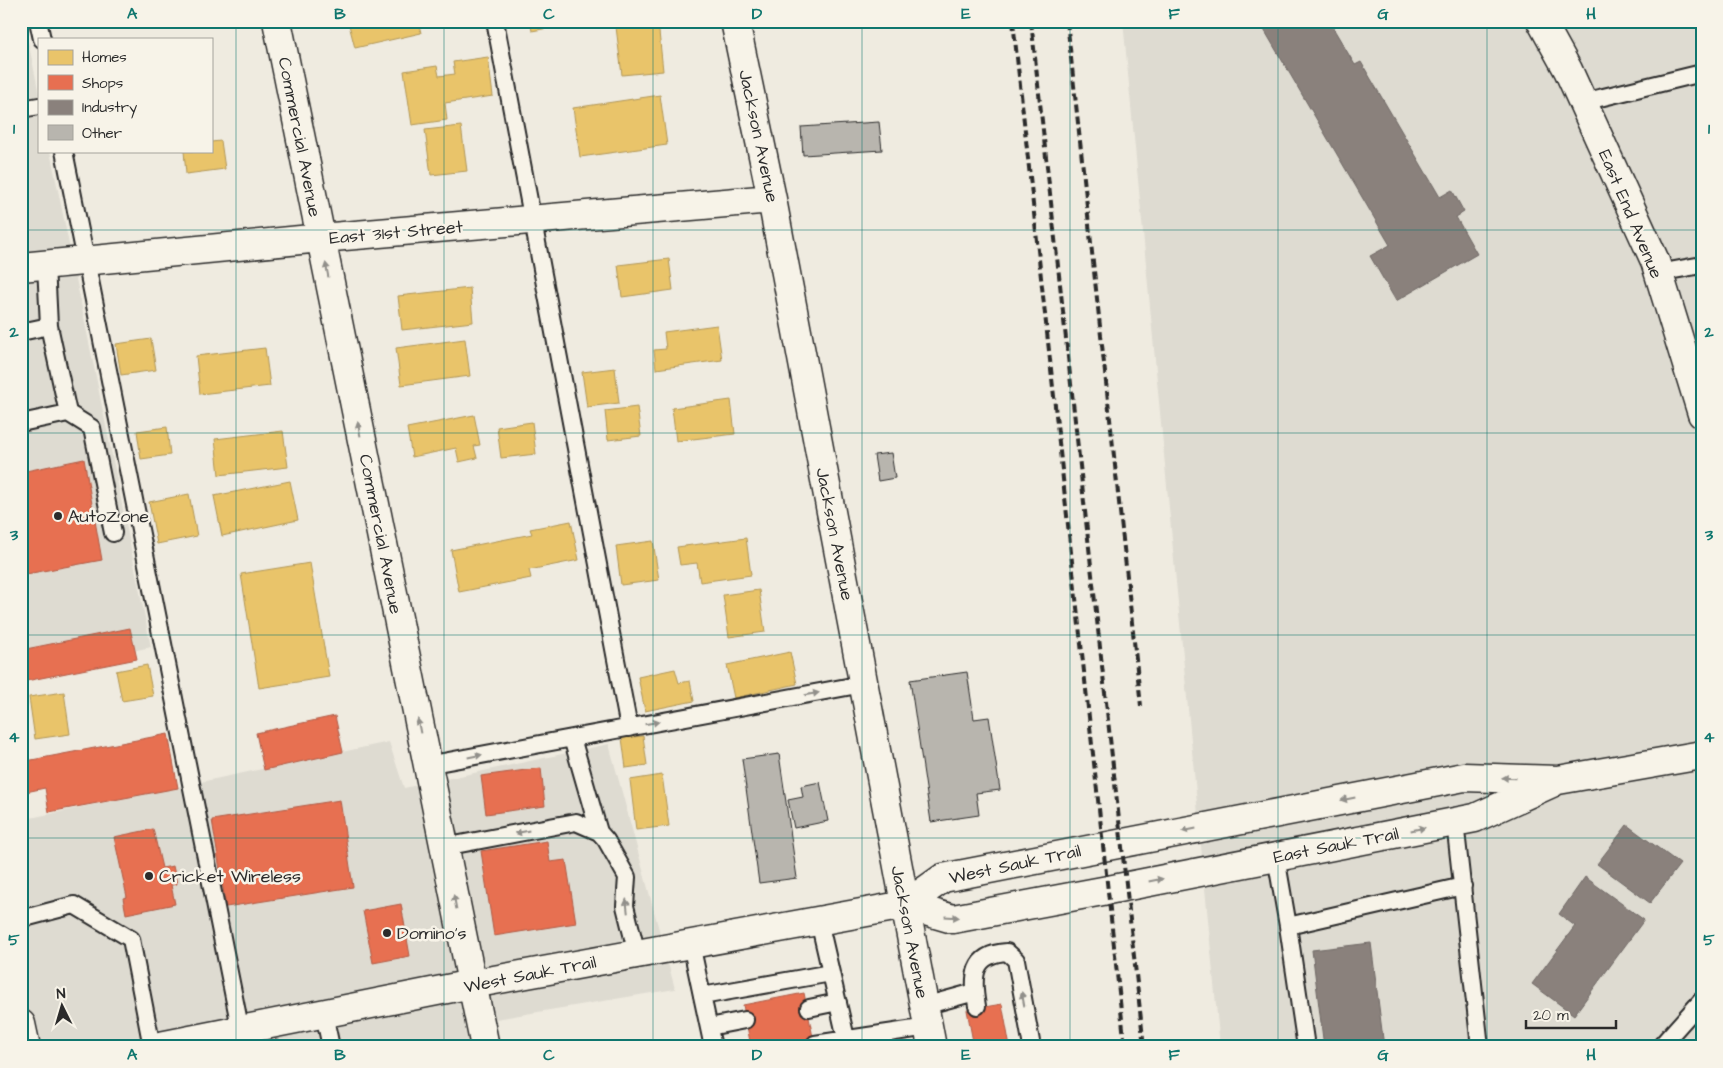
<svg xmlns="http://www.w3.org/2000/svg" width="1723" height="1068" viewBox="0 0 1723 1068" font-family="'Architects Daughter',sans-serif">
  <rect width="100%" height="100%" fill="#efebe0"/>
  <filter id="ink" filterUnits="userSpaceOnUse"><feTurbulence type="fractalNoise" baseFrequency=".02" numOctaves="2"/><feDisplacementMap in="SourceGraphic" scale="10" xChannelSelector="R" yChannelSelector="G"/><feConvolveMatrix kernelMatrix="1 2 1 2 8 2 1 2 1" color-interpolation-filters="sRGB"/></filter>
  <g filter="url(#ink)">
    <!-- built -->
    <path fill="#dedbd1" d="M21,21H24L39,94V151H50L151,647L21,675Z
      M1123,21H1702V1047H1220Z
      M389,742L404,788L609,744L675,989L496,1019L501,1047H21V820Z"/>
    <!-- homes -->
    <path fill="#e9c46a" stroke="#b09657" d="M348,21H418L421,33L355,48Z
      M530,21H585L532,31Z
      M658,22L663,71L622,75L616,27Z
      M488,57L493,96L445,103L447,120L412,125L404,71L437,66L439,76L455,74L453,62Z
      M660,95L667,145L580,157L573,108Z
      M461,126L467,171L431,175L425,130Z
      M221,141L225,169L186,174L184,151H211V142Z
      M669,259L673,290L622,297L618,265Z
      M470,288L473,322L402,330L398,296Z
      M717,325L722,360L656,369L654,350L666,349L664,332Z
      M151,339L156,370L121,375L116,344Z
      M465,339L470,376L401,385L396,348Z
      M265,348L270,386L200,394L196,356Z
      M615,368L619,403L587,407L582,372Z
      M731,400L735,434L676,441L672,408Z
      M637,407L641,436L608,440L605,411Z
      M474,415L480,445L474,446L477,458L459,462L456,448L412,457L407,428Z
      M532,422L536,454L501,458L497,427Z
      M167,427L170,455L141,459L137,431Z
      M283,431L288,467L219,475L215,439Z
      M290,481L298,520L222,536L214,496Z
      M189,494L197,536L157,544L149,502Z
      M571,521L579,560L529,570L531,578L459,592L451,550L532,534L530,529Z
      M746,538L751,575L700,582L697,563L680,565L677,547Z
      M653,541L659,580L621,585L616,546Z
      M310,563L329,677L259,688L241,574Z
      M759,590L765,632L729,637L723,595Z
      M790,652L797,684L734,698L727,665Z
      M147,665L153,696L122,701L116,671Z
      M675,669L679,683L690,681L694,701L645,711L638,677Z
      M64,692L70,734L35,739L29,697Z
      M643,736L647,765L626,768L622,738Z
      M662,775L669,826L636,830L630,780Z"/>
    <!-- shops -->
    <path fill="#e76f51" stroke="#af5b46" d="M84,459L102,560L21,575V472Z
      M130,628L137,659L21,682V650Z
      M335,716L343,752L264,770L256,733Z
      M168,734L178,788L49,812L45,788L21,793V762Z
      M541,768L545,806L486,814L481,776Z
      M340,800L353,887L226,907L212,820Z
      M153,829L162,868L173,866L177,884L171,885L175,904L126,914L123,898L127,897L114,837Z
      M547,841L550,862L566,860L576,923L494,936L481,851Z
      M401,904L410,956L373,963L363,911Z
      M804,993L815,1047H751L743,1005Z
      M1002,1004L1010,1047H974L967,1010Z"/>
    <!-- industry -->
    <path fill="#8a817c" stroke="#6e6764" d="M1259,21H1329L1355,65L1361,62L1440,197L1452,190L1464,212L1456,217L1477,254L1396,301L1370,256L1390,245Z
      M1627,825L1680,864L1650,903L1597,864Z
      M1585,877L1644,920L1574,1015L1532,984L1575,926L1559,914Z
      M1371,943L1384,1047H1324L1312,950Z"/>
    <!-- building -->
    <path fill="#b8b5ae" stroke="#2b2b2b" d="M879,122L882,150L803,155L801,127Z
      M891,453L895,478L878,481L874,455Z
      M967,672L974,719L989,717L1000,790L976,793L979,815L931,822L910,680Z
      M779,754L797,878L759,883L742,759Z
      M820,782L828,821L794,828L788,800L803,797L801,786Z"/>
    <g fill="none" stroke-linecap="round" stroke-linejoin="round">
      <defs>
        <path id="lane" d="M38,21L42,39
          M495,21L629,728
          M1583,102L1702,73
          M21,109L39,106
          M64,151L244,1047
          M1658,273L1702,265
          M21,332L49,326
          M68,413L92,428L113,533
          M21,423L68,413L49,326L46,265
          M572,738L599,832
          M427,765L863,684
          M1455,822L1480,1047
          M444,847L576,822L599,832L606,840L627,877L625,906L637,954
          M1276,857L1288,926L1463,886
          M21,919L74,905L131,939L152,1047
          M1288,926L1306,1047
          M691,944L713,1047
          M831,973L848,1047
          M702,996L831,973L819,921
          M924,1006L975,992
          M977,1006C972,977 972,954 1007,952L1016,960L1032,1047
          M809,1008L838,1002
          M324,1014L331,1047
          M709,1027L745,1020
          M815,1044L928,1027
          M1660,1047L1702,1000"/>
        <path id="street" d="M277,21L485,1047
          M735,21L772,199L932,1047
          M1541,21L1568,70L1655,261L1702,414
          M21,267L321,238L772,199"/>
        <path id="secondary" d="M905,905L953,919L1108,890L1475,818L1552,783
          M155,1047L472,984L905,905L943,878L1464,777L1558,780L1702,755"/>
        <path id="primary" d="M21,1024L26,1047"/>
      </defs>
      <!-- lane casing -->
      <use href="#lane" stroke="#2b2b2b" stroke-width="20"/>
      <!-- street casing -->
      <use href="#street" stroke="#2b2b2b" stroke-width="31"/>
      <!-- secondary casing -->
      <use href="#secondary" stroke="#2b2b2b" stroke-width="31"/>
      <!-- primary casing -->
      <use href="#primary" stroke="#2b2b2b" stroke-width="31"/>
      <!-- lane -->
      <use href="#lane" stroke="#f7f3e8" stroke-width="16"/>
      <!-- street -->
      <use href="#street" stroke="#f7f3e8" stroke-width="28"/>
      <!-- secondary -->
      <use href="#secondary" stroke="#f7f3e8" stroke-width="28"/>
      <!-- primary -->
      <use href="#primary" stroke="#f7f3e8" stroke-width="28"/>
      <!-- rail -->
      <path stroke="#2b2b2b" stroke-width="4" stroke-dasharray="8 4" stroke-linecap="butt" d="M1013,21L1125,1047
        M1031,21L1144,1047
        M1067,21L1141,706"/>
    </g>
    <!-- one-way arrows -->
    <defs><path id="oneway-solid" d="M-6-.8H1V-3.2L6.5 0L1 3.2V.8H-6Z" transform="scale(1.25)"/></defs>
    <g fill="#918f8a">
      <use href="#oneway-solid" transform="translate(327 270) rotate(-101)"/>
      <use href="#oneway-solid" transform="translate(359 429) rotate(-101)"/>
      <use href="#oneway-solid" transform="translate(812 694) rotate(-10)"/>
      <use href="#oneway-solid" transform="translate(652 723) rotate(-10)"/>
      <use href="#oneway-solid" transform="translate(419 726) rotate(-101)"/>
      <use href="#oneway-solid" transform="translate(475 756) rotate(-11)"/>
      <use href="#oneway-solid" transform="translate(1509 778) rotate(-178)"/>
      <use href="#oneway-solid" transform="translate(1348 799) rotate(169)"/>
      <use href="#oneway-solid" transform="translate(1418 829) rotate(-11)"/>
      <use href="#oneway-solid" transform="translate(1189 830) rotate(169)"/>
      <use href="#oneway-solid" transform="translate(522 832) rotate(169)"/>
      <use href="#oneway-solid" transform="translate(1156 880) rotate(-11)"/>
      <use href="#oneway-solid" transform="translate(455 902) rotate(-101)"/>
      <use href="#oneway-solid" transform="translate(627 906) rotate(-96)"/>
      <use href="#oneway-solid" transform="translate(952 917) rotate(4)"/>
      <use href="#oneway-solid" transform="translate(1023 999) rotate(-100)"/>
    </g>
  </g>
  <!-- grid -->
  <path fill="none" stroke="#0f766e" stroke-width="1" stroke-opacity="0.55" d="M236,21V1047M444,21V1047M653,21V1047M862,21V1047M1070,21V1047M1278,21V1047M1487,21V1047M21,230H1702M21,433H1702M21,635H1702M21,838H1702"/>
  <!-- markers -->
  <g fill="#2b2b2b" stroke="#f7f3e8" stroke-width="2">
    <circle cx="58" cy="516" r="5"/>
    <circle cx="149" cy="876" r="5"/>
    <circle cx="387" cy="933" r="5"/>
  </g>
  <g text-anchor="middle" stroke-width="5" stroke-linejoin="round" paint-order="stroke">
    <!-- street labels -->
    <g font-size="18" fill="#2b2b2b" stroke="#f7f3e8">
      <text transform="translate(759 136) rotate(78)" y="6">Jackson Avenue</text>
      <text transform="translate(300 137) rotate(79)" y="6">Commercial Avenue</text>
      <text transform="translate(1631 214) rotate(67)" y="6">East End Avenue</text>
      <text transform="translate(396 232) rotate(-5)" y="6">East 31st Street</text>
      <text transform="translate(381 534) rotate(79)" y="6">Commercial Avenue</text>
      <text transform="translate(835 534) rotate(79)" y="6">Jackson Avenue</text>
      <text transform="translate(1336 845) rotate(-11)" y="6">East Sauk Trail</text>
      <text transform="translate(1015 864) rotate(-12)" y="6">West Sauk Trail</text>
      <text transform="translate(910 932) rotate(79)" y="6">Jackson Avenue</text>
      <text transform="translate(530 974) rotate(-11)" y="6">West Sauk Trail</text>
    </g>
    <!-- poi labels -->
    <g font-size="18" fill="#2b2b2b" stroke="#f7f3e8" text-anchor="start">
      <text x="68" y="522">AutoZone</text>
      <text x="159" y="882">Cricket Wireless</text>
      <text x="397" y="939">Domino's</text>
    </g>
  </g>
  <!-- margin -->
  <rect width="1723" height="1068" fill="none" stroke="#f7f3e8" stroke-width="55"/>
  <!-- legend -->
  <rect x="38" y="38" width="175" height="115" fill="#f7f3e8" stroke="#a5a39c"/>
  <rect x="48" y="50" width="25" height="15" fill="#e9c46a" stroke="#a5a39c"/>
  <text x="82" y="62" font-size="15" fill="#2b2b2b">Homes</text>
  <rect x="48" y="75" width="25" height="15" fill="#e76f51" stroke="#a5a39c"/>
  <text x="82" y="88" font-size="15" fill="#2b2b2b">Shops</text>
  <rect x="48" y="100" width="25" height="15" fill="#8a817c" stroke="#a5a39c"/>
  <text x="82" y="112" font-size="15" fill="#2b2b2b">Industry</text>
  <rect x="48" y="125" width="25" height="15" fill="#b8b5ae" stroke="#a5a39c"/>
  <text x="82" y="138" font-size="15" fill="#2b2b2b">Other</text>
  <!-- north arrow -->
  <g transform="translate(62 1006) rotate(355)" stroke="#f7f3e8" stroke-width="4" paint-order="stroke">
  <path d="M0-4L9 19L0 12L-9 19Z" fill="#2b2b2b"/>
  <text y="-8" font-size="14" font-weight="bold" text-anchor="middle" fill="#2b2b2b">N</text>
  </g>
  <!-- scale -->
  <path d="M1526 1020v8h90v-8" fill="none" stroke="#2b2b2b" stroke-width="2.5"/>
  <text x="1533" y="1020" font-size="15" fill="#2b2b2b" stroke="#f7f3e8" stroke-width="4" paint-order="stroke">20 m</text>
  <rect x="28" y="28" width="1668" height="1012" fill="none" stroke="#0f766e" stroke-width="2"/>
  <g font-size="16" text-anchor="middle" font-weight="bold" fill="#0f766e">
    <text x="132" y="19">A</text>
    <text x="340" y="19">B</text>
    <text x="549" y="19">C</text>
    <text x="757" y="19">D</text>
    <text x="966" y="19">E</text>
    <text x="1174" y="19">F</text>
    <text x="1383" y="19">G</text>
    <text x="1591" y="19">H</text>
    <text x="14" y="134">1</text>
    <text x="1709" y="134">1</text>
    <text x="14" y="337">2</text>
    <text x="1709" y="337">2</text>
    <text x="14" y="540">3</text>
    <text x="1709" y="540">3</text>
    <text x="14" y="742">4</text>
    <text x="1709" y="742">4</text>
    <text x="14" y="945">5</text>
    <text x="1709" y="945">5</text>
    <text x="132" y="1060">A</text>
    <text x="340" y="1060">B</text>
    <text x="549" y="1060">C</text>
    <text x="757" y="1060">D</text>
    <text x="966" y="1060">E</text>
    <text x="1174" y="1060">F</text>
    <text x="1383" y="1060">G</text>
    <text x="1591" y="1060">H</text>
  </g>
</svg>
